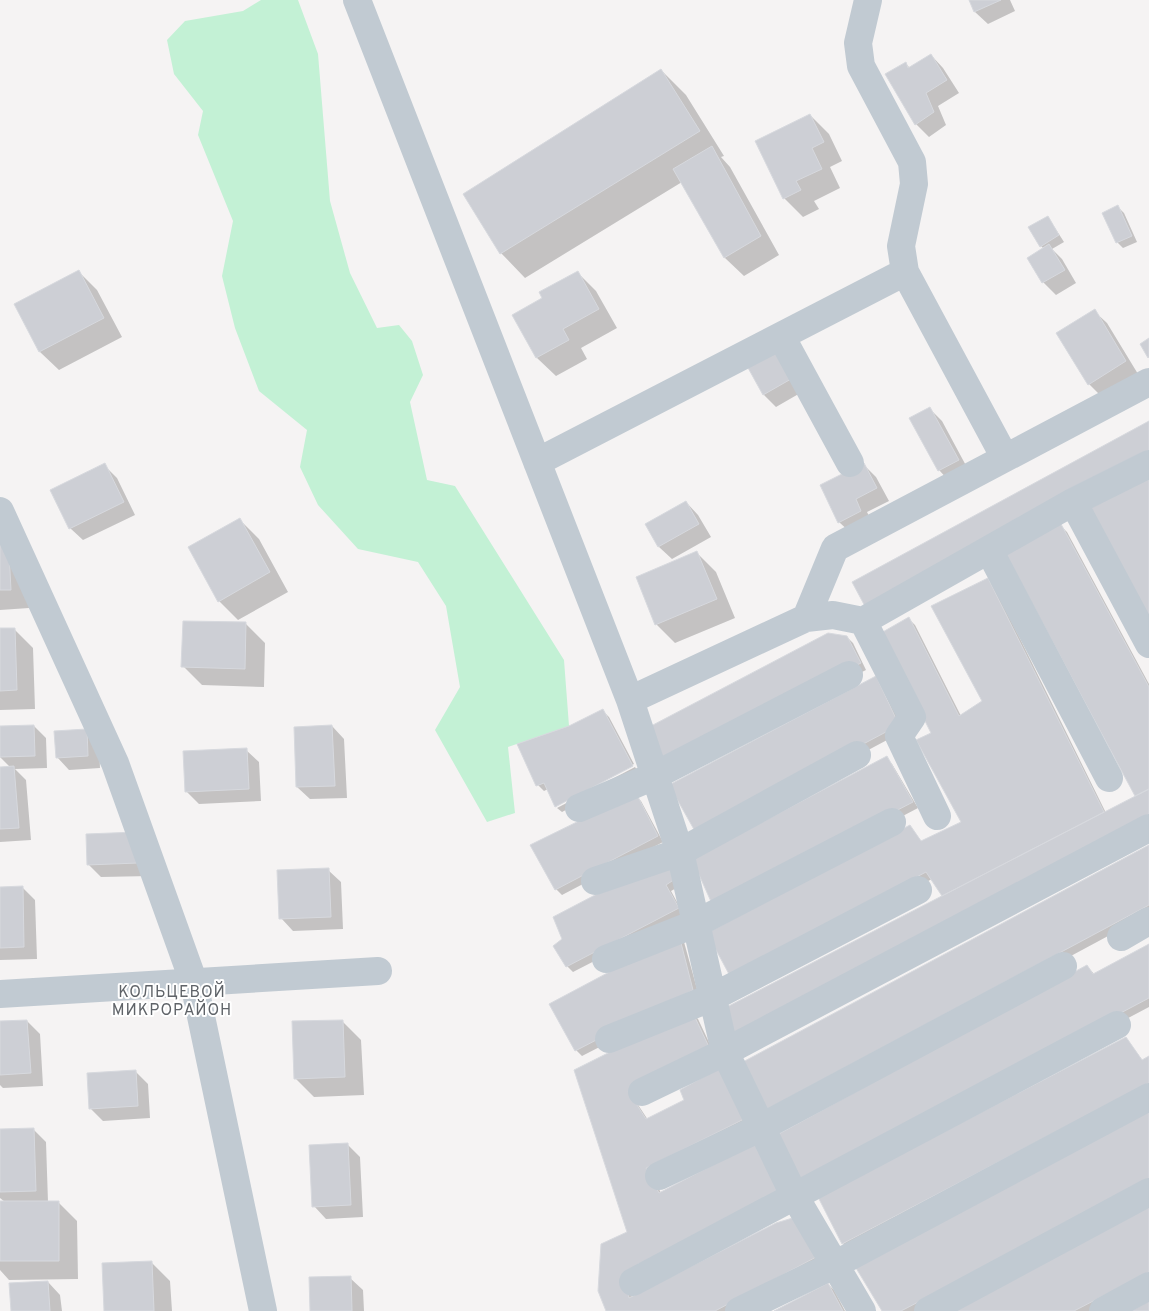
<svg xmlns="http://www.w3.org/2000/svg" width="1149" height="1311" viewBox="0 0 1149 1311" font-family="Overpass,sans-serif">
  <rect width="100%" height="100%" fill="#f5f3f3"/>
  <!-- green -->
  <path fill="#c3f1d5" d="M261,0H298L318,54L330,201L350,273L377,328L399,325L412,341L423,375L410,402L427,480L455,486L564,660L569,726L508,747L515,813L487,822L435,730L460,687L446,606L418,562L358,549L318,505L300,467L307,430L259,391L235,328L222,276L233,221L198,135L203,111L174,74L167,40L185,21L243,11Z"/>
  <!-- shadow -->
  <path fill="#0003" d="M970,0H1010L1015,11L988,24L975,12Z
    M931,55L943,68L959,93L938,106L946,125L929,137L916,124L887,75L906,64L910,68Z
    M661,70L686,95L724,156L721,157L730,167L779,255L744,276L725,258L682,182L525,278L501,253Z
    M810,115L829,134L842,161L830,167L840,188L814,201L819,209L803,217L784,198Z
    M1118,207L1124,213L1137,242L1123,248L1117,242Z
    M1048,217L1064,242L1052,249L1062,259L1076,283L1056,295L1043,282L1029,258L1044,249L1041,246Z
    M78,271L97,290L122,337L59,370L40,352L15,304Z
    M577,272L596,291L617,328L581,348L587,359L556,376L537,358L544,298Z
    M1094,311L1107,323L1138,374L1101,396L1089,384Z
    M776,353L802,392L776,407L764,395L749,366Z
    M930,409L942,421L970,473L951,483L939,470Z
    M104,465L117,478L135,515L83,540L70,528Z
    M864,465L876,477L889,501L867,512L873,524L852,534L839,522Z
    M686,502L698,515L711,537L672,559L659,547L646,524Z
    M240,520L259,539L288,592L238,620L219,601Z
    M1061,526L1067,532L1149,684V823L944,897L932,879L737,981L910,827L922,842L963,823L933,734L909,619L915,625L961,716L984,701L988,580L994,586L1106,813L1136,797L1006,551Z
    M0,534L27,553L29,608L0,610Z
    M697,553L716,572L735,618L675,643L656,624Z
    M246,624L265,643L264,687L202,685L183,666Z
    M14,629L33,648L35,709L0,710V630Z
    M847,637L853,643L866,670L671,767Z
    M882,684L904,731L703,838L671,785Z
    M603,711L609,717L634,764L557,805V807L548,789L544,791L538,785L569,727Z
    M34,726L46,738L47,768L15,769L26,780L31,840L0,842V768L10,767L0,757V727Z
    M332,726L344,739L347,798L310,799L297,787Z
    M86,730L99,743L100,768L69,770L57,757Z
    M246,750L259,762L261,801L199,804L186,791Z
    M886,758L892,764L918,808L720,912Z
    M635,767L638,772L562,812L557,808Z
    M635,795L641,801L663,842L562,895L556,889L532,845Z
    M137,834L150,876L101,877L88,864Z
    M1149,846V914L769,1118Z
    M664,860L680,886L671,891L684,915L573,972L567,966Z
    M328,870L341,882L343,929L293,931L281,918Z
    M22,887L35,900L37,959L0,960V888Z
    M679,936L684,942L699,996L582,1056L576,1050Z
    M1149,945V1007L805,1189L1087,966L1095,975Z
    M692,1013L698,1019L714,1053L633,1097L648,1120L686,1101L681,1091L751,1124L651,1174L661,1193L629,1283L633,1298L776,1224L823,1262L732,1311H607L629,1233L575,1071Z
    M27,1021L40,1034L43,1086L3,1088L0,1085V1022Z
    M342,1021L361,1040L364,1095L314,1097L295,1078Z
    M1126,1038L1143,1061L1149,1057V1092L849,1250L843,1244Z
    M136,1072L148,1084L150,1118L103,1121L91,1109Z
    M1149,1112L918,1311H883Z
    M33,1129L46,1142L48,1202H58L77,1221L78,1279L9,1280L0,1270V1202H5L0,1198V1131Z
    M347,1144L360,1157L363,1217L326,1219L314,1206Z
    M1149,1205V1281L1092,1311H954Z
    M151,1262L170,1281L172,1311H105Z
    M350,1278L363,1290L364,1311H311Z
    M48,1282L60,1295L62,1311H12Z
    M828,1284L834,1290L845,1311H777Z"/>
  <!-- building -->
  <path fill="#cdcfd5" stroke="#d7d9de" d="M969,0H1001L974,12Z
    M931,54L947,80L926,93L934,112L915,125L885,74L906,62L908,68Z
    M661,69L700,131L500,254L463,194Z
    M810,114L824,142L812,148L822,169L796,181L801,190L783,199L755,141Z
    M712,146L761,236L724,258L673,169Z
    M1118,205L1132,236L1116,243L1102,213Z
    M1048,216L1059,235L1040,247L1028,227Z
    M1049,244L1065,270L1042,283L1027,258Z
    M79,270L104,318L39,352L14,304Z
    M578,271L599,309L563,329L569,340L536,358L512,315L542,298L539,292Z
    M1095,309L1126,361L1088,385L1056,333Z
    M1149,338V357L1148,358L1140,344Z
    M776,351L791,379L763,395L747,366Z
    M930,407L959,460L938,471L909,418Z
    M1149,421V452L867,610L852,582Z
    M105,463L124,502L69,529L50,490Z
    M864,463L877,488L856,499L861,511L838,523L820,485Z
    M1149,476V618L1090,507Z
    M686,501L699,524L658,547L645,524Z
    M240,518L270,572L218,602L188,547Z
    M1061,524L1149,687V789L1135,796L1004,551Z
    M0,533H8L11,590H0Z
    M697,551L717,599L655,625L636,577Z
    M988,578L1104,812L942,896L926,872L730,976L707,933L910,825L921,841L961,822L916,740L931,733L881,633L909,617L959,716L982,701L931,606Z
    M183,621L246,622L245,669L181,667Z
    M0,628H15L17,690L0,691Z
    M828,633L847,636L861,663L664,762L651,726Z
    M876,676L899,725L696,833L669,785Z
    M603,709L633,766L555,807L544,783L536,786L517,744L569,726Z
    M34,725L35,756L0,757V726Z
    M332,725L335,786L296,787L294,727Z
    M87,729L88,756L56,758L54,731Z
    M247,748L249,789L185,792L183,751Z
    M887,756L913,802L713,906L692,859Z
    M14,766L19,828L0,829V767Z
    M1149,789V814L733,1036L723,1009Z
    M636,793L658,836L555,890L530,845Z
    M137,832L138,863L87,865L86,834Z
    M1149,845V905L762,1112L739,1064Z
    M664,859L675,879L666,885L679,908L566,967L553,946L562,939L553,917Z
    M329,868L331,917L279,919L277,870Z
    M23,886L24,947L0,948V887Z
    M679,935L693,990L575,1051L549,1004Z
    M1149,944V998L798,1184L775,1136L1087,965L1093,974Z
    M692,1011L709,1047L628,1091L646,1119L684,1100L680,1090L721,1067L746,1118L646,1168L659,1193L757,1142L782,1191L656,1259L638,1264L624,1277L629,1298L776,1223L796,1217L818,1256L715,1311H606L598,1291L601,1244L627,1232L574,1070Z
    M27,1020L31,1073L0,1075V1021Z
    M343,1020L345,1077L294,1079L292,1021Z
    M1126,1037L1142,1060L1149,1056V1083L842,1244L818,1197Z
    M136,1070L138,1106L89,1109L87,1073Z
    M1149,1111V1182L901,1311H882L856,1268Z
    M34,1128L36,1191L0,1192V1129Z
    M348,1143L351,1205L312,1207L309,1145Z
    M0,1201H59V1261H0Z
    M1149,1204V1272L1074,1311H951Z
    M152,1261L154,1311H104L102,1263Z
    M351,1276L352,1311H310L309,1277Z
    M48,1281L50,1311H11L9,1283Z
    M828,1283L843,1311H774Z
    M1149,1301V1311H1131Z"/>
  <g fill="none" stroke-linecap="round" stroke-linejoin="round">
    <!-- minor -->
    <path stroke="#c1cad2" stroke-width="28" d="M357,0L630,700L680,852L725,1052L794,1195L862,1311
      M868,0L858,43L861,66L912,162L914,184L901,246L905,272L1004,456
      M781,336L850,463
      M537,462L905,272
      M1073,502L1149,644
      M0,511L115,763L194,983L263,1311
      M989,550L1109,778
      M806,618L833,615L863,621L912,717L899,736L937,816
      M863,621L1073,502L1149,464
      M630,700L806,618L835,548L1149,382
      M579,808L654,776L849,675
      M595,881L680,852L857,755
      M1121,937L1149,921
      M606,959L697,923L892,822
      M0,994L378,971
      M609,1039L713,997L918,890
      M642,1092L725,1052L1149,828
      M659,1176L762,1127L1063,966
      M633,1282L1117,1025
      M739,1311L836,1264L1149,1097
      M928,1311L1149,1192
      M1103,1311L1149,1286"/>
  </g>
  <g text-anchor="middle" stroke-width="4" stroke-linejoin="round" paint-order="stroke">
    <!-- neighbourhood labels -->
    <g font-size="16" letter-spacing="1" fill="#5f6368" stroke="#fff">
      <text x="172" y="997">КОЛЬЦЕВОЙ<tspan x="172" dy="18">МИКРОРАЙОН</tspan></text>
    </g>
  </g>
</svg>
